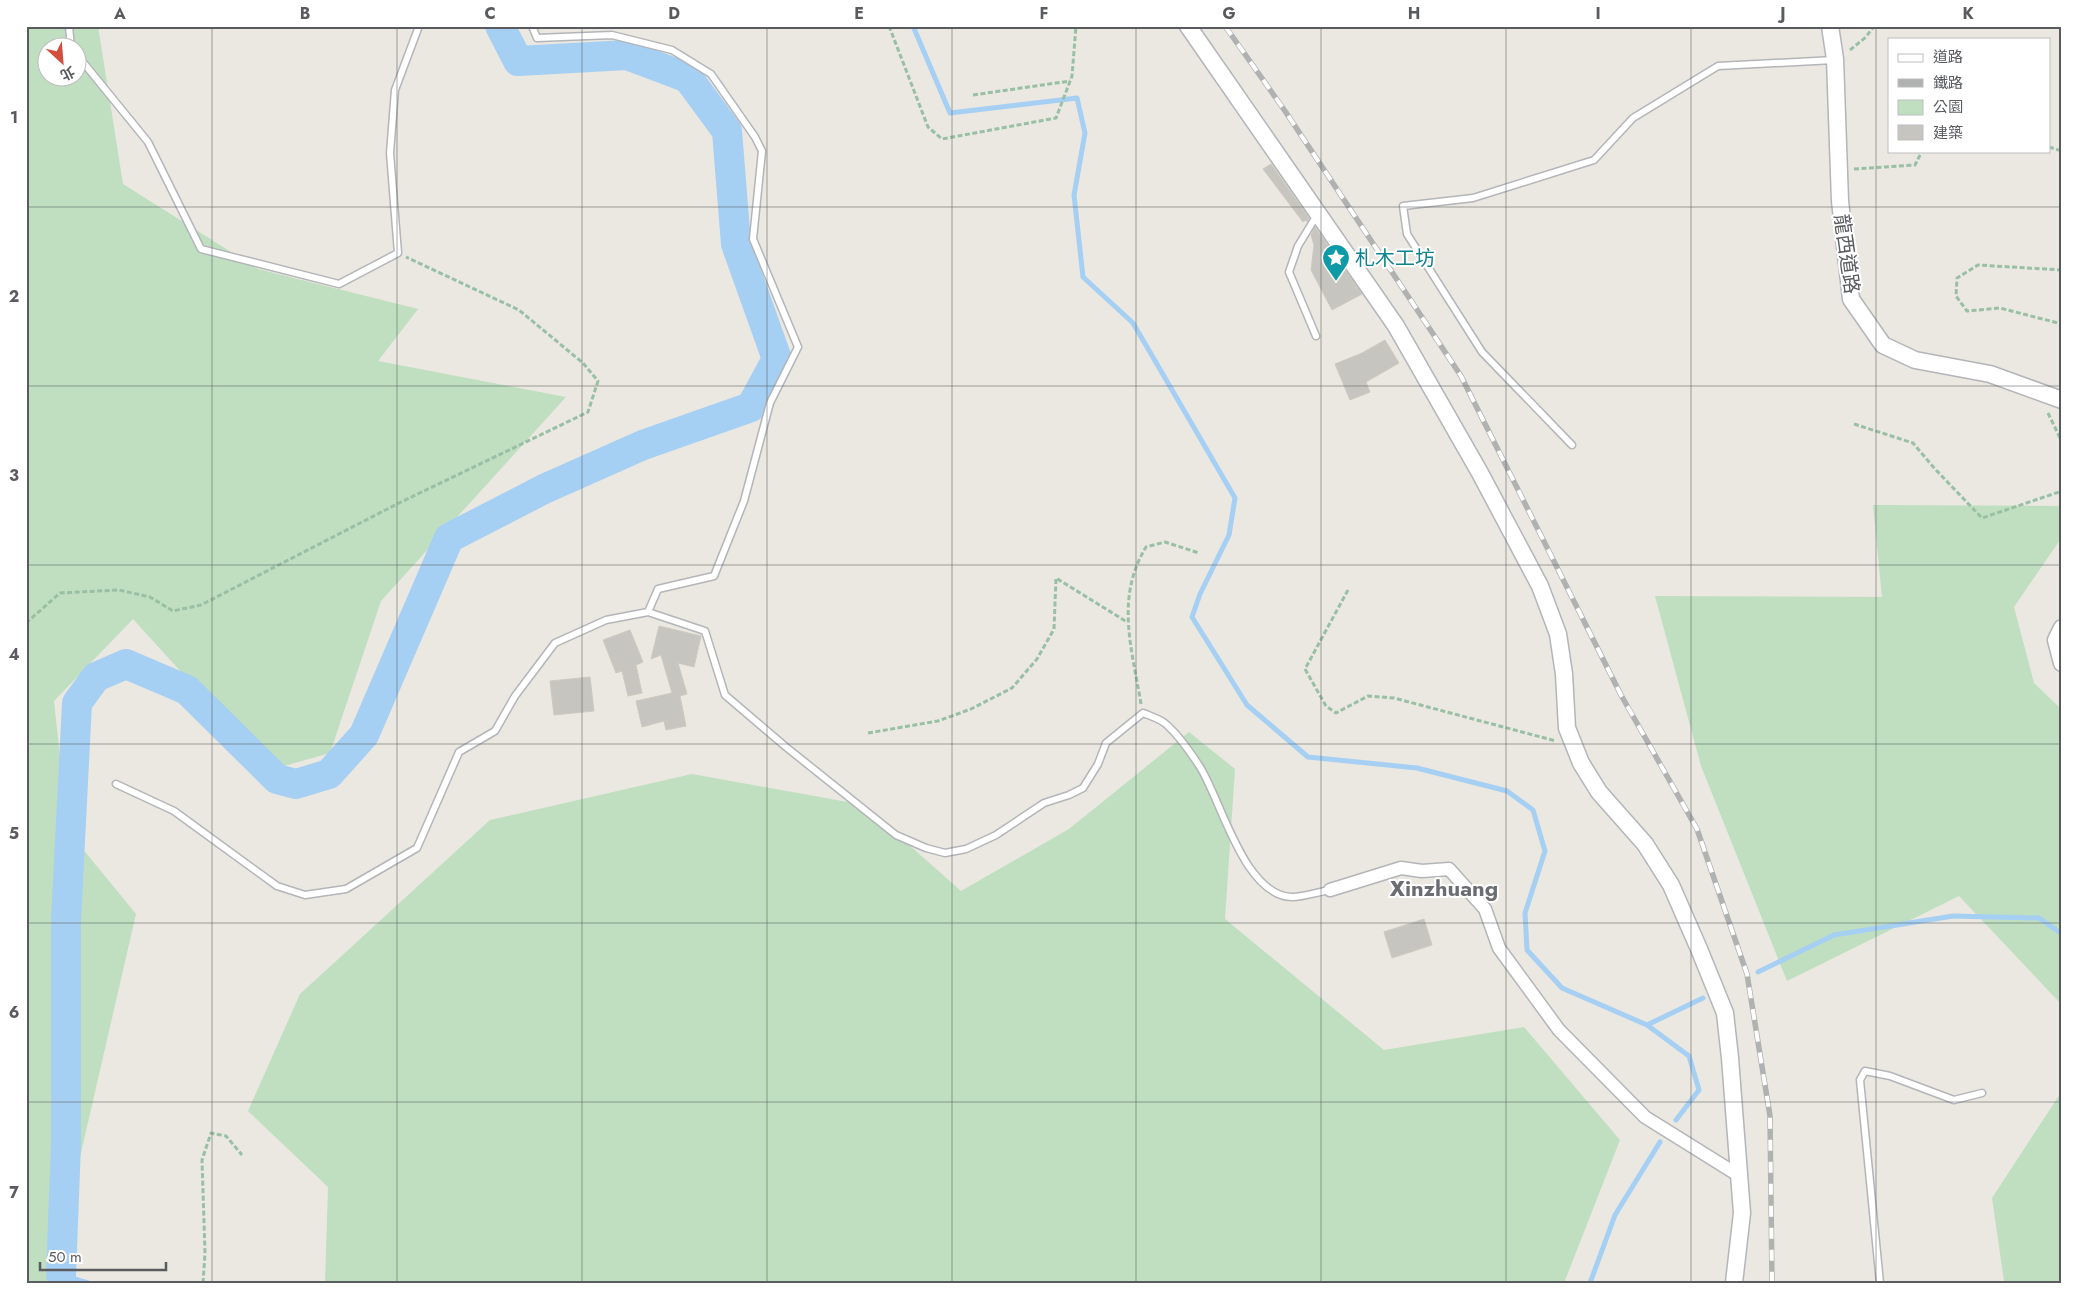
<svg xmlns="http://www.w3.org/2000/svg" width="2088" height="1309" viewBox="0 0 2088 1309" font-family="Jost,'Noto Sans TC',sans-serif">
  <rect width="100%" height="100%" fill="#eae8e0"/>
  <!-- green -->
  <path fill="#bfdfc0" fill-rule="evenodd" d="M26,26H98L123,184L258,269L418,309L378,361L566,397L381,601L330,753L270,770L133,619L54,701L68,831L136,914L51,1283H26ZM48,48H78V78H48Z
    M1873,505L2062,506V537L2014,607L2034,683L2062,710V1005L1959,896L1787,981L1701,766L1655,596L1882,597Z
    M1189,732L1235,769L1225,919L1384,1050L1524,1027L1620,1140L1564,1283H325L328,1187L248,1111L300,994L490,820L692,774L864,805L961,891L1069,829Z
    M2062,1091V1283H2010L2004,1281L1992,1198Z"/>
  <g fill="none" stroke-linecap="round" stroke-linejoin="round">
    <!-- stream -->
    <path stroke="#a6cff4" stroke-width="5" d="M913,26L950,113L1077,98L1085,133L1074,195L1083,277L1133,323L1235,498L1229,535L1200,594L1192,617L1247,705L1308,757L1417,768L1507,791L1533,810L1545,851L1525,913L1527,950L1562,988L1647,1025L1689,1056L1699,1090L1676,1120
      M1758,972L1834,935L1953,916L2039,918L2062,934
      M1647,1025L1703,998
      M59,1283L61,1275L88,1283
      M1590,1283L1615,1215L1660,1142"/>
    <!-- river -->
    <path stroke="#a6cff4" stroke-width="30" d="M61,1275L66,1144V920L77,703L96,677L126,664L187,690L277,779L296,784L329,774L364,735L449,538L544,489L643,445L751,407L777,359L736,244L727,131L688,78L627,55L518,61L500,26"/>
  </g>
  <!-- building -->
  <path fill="#c7c5bf" stroke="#cecabf" d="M1271,164L1309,218L1307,222L1306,220L1303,222L1263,169Z
    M1315,227L1362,294L1332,310L1311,270L1314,245L1311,235Z
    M1385,340L1399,363L1366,382L1370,392L1350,400L1335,364L1362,353Z
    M659,626L701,636L694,667L678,663L687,694L680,696L686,726L666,730L664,721L642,727L636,701L672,693L661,655L651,659Z
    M630,630L643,662L636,665L642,693L628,696L622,671L616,673L603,640Z
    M590,677L594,711L554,715L550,681Z
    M1424,919L1432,945L1392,958L1384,932Z"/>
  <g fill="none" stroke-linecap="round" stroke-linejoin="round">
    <defs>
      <path id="service" d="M69,26L71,48
        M78,56L148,142L201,249L339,284L398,253L390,153L395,90L419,26
        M1316,336L1289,272L1298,246L1317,215
        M1572,445L1482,352L1407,234L1403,206L1473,198L1594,160L1633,118L1718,66L1834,60
        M648,612L705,631L725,695L786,747L896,835L926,848L945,853L966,849L996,835L1044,803L1069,795L1083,788L1098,764L1106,743L1143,713C1150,716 1161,719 1167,725C1179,736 1191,753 1200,767C1221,800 1244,896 1292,897C1304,897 1318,892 1330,890
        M116,784L174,811L277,886L305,895L346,889L417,848L459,752L495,731L515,696L555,643L606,620L648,612L658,589L714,576L744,501L770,403L798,347L753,239L762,151L755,137L711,74L672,50L612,35L537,38L532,26
        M1880,1283L1860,1080L1865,1071L1890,1076L1954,1100L1982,1093"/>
      <path id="minor" d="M1330,890L1401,868L1422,871L1449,869L1485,909L1499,948L1559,1030L1645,1117L1738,1175"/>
      <path id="tertiary" d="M1188,26L1396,326L1480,473L1540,586L1558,634L1564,674L1567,728L1581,763L1599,792L1645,844L1671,885L1699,949L1725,1013L1730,1058L1742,1213L1734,1283
        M1830,26L1835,59L1840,201L1851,299L1883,345L1915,360L1990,374L2062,400
        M2062,628L2056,640L2062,663"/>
    </defs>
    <!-- service casing -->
    <use href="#service" stroke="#b3b5b9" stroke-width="9"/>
    <!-- minor casing -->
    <use href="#minor" stroke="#b3b5b9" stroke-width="15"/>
    <!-- tertiary casing -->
    <use href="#tertiary" stroke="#b3b5b9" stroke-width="19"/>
    <!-- path -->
    <path stroke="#99bfa5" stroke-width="3" stroke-dasharray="5 2.5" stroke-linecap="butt" d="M889,26L928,127L942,139L1056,118L1072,76L1076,26
      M1850,50L1866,37L1874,26
      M973,95L1070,81
      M2049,147L2062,151
      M1854,169L1915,165L1922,151
      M2062,270L1978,265L1957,278L1956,296L1967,311L2000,308L2062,324
      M2048,413L2062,442
      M1854,424L1913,443L1935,469L1982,518L2062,491
      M1348,590L1305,669L1326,706L1336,713L1368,696L1394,698L1556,741
      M26,623L60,593L119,590L150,597L173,611L201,605L399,503L588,412L598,381L583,363L519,310L406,257
      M1141,704C1132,649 1115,598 1146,547L1165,542L1199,553
      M868,733L938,721L971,709L1012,688L1037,659L1054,629L1056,578L1127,622
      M203,1283L205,1253L202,1160L211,1133L226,1136L242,1155"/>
    <!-- service -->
    <use href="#service" stroke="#fff" stroke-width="6"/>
    <!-- minor -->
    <use href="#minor" stroke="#fff" stroke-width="12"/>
    <!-- tertiary -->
    <use href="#tertiary" stroke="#fff" stroke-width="16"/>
    <defs>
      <path id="rail" d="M1225,26L1285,111L1461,376L1621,695L1697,829L1747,974L1770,1116L1772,1283"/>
    </defs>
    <!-- rail casing -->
    <use href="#rail" stroke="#b0b1b1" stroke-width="5.5"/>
    <!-- rail -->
    <use href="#rail" stroke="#fff" stroke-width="4" stroke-dasharray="11" stroke-linecap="butt"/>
  </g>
  <!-- grid -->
  <path fill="none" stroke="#595b5f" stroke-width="1" stroke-opacity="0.55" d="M212,26V1283M397,26V1283M582,26V1283M767,26V1283M952,26V1283M1136,26V1283M1321,26V1283M1506,26V1283M1691,26V1283M1876,26V1283M26,207H2062M26,386H2062M26,565H2062M26,744H2062M26,923H2062M26,1102H2062"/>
  <!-- icons -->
  <defs>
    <symbol id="sight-pin" viewBox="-11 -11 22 30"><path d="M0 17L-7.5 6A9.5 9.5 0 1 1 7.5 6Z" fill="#0f9aa8" stroke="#fff"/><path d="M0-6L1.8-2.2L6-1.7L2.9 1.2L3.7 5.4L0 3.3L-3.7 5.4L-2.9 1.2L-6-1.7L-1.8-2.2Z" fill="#fff"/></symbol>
  </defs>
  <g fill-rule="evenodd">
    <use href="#sight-pin" x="1320" y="242" width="32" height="43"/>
  </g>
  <g text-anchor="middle" stroke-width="4" stroke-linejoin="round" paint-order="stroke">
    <!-- street labels -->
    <g font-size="20" fill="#595b5f" stroke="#fff">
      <text transform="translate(1847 254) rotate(82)" y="7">龍西道路</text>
    </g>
    <!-- culture labels -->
    <g font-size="20" fill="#0d838f" stroke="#fff" text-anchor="start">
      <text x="1355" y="265">札木工坊</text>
    </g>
    <!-- quarter labels -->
    <g font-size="22" font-weight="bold" fill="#6a6d71" stroke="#fff">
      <text x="1444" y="896">Xinzhuang</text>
    </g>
  </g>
  <!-- border -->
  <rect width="2088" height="1309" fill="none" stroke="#ffffff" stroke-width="55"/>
  <!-- legend -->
  <rect x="1888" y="38" width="162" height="115" fill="#ffffff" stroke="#bdbdbf"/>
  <rect x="1898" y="54" width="25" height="8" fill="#ffffff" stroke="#bdbdbf"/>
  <text x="1933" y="62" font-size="15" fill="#595b5f">道路</text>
  <rect x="1898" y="79" width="25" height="8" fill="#b0b1b1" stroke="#bdbdbf"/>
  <text x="1933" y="88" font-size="15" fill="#595b5f">鐵路</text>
  <rect x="1898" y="100" width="25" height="15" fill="#bfdfc0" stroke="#bdbdbf"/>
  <text x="1933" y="112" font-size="15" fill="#595b5f">公園</text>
  <rect x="1898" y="125" width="25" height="15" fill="#c7c5bf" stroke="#bdbdbf"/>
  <text x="1933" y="138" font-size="15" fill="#595b5f">建築</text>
  <!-- north arrow -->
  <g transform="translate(62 62) rotate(154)"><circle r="24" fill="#ffffff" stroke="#bdbdbf"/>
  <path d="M0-4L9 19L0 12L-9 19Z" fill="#d34e3c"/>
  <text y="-8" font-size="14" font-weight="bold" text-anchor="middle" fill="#595b5f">北</text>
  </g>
  <!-- scale -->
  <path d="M40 1262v8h126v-8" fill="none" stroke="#595b5f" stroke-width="2.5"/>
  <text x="48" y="1262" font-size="15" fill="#595b5f" stroke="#ffffff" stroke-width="4" paint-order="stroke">50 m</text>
  <rect x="28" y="28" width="2032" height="1254" fill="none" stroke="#595b5f" stroke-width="2"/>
  <g font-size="16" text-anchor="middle" font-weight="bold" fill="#595b5f">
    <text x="120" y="19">A</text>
    <text x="305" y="19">B</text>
    <text x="490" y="19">C</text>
    <text x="674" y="19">D</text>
    <text x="859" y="19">E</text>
    <text x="1044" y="19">F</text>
    <text x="1229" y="19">G</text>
    <text x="1414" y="19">H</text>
    <text x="1598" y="19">I</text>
    <text x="1783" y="19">J</text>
    <text x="1968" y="19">K</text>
    <text x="14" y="123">1</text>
    <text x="14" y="302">2</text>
    <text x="14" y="481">3</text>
    <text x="14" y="660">4</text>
    <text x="14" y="839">5</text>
    <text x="14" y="1018">6</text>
    <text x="14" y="1198">7</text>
  </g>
</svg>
